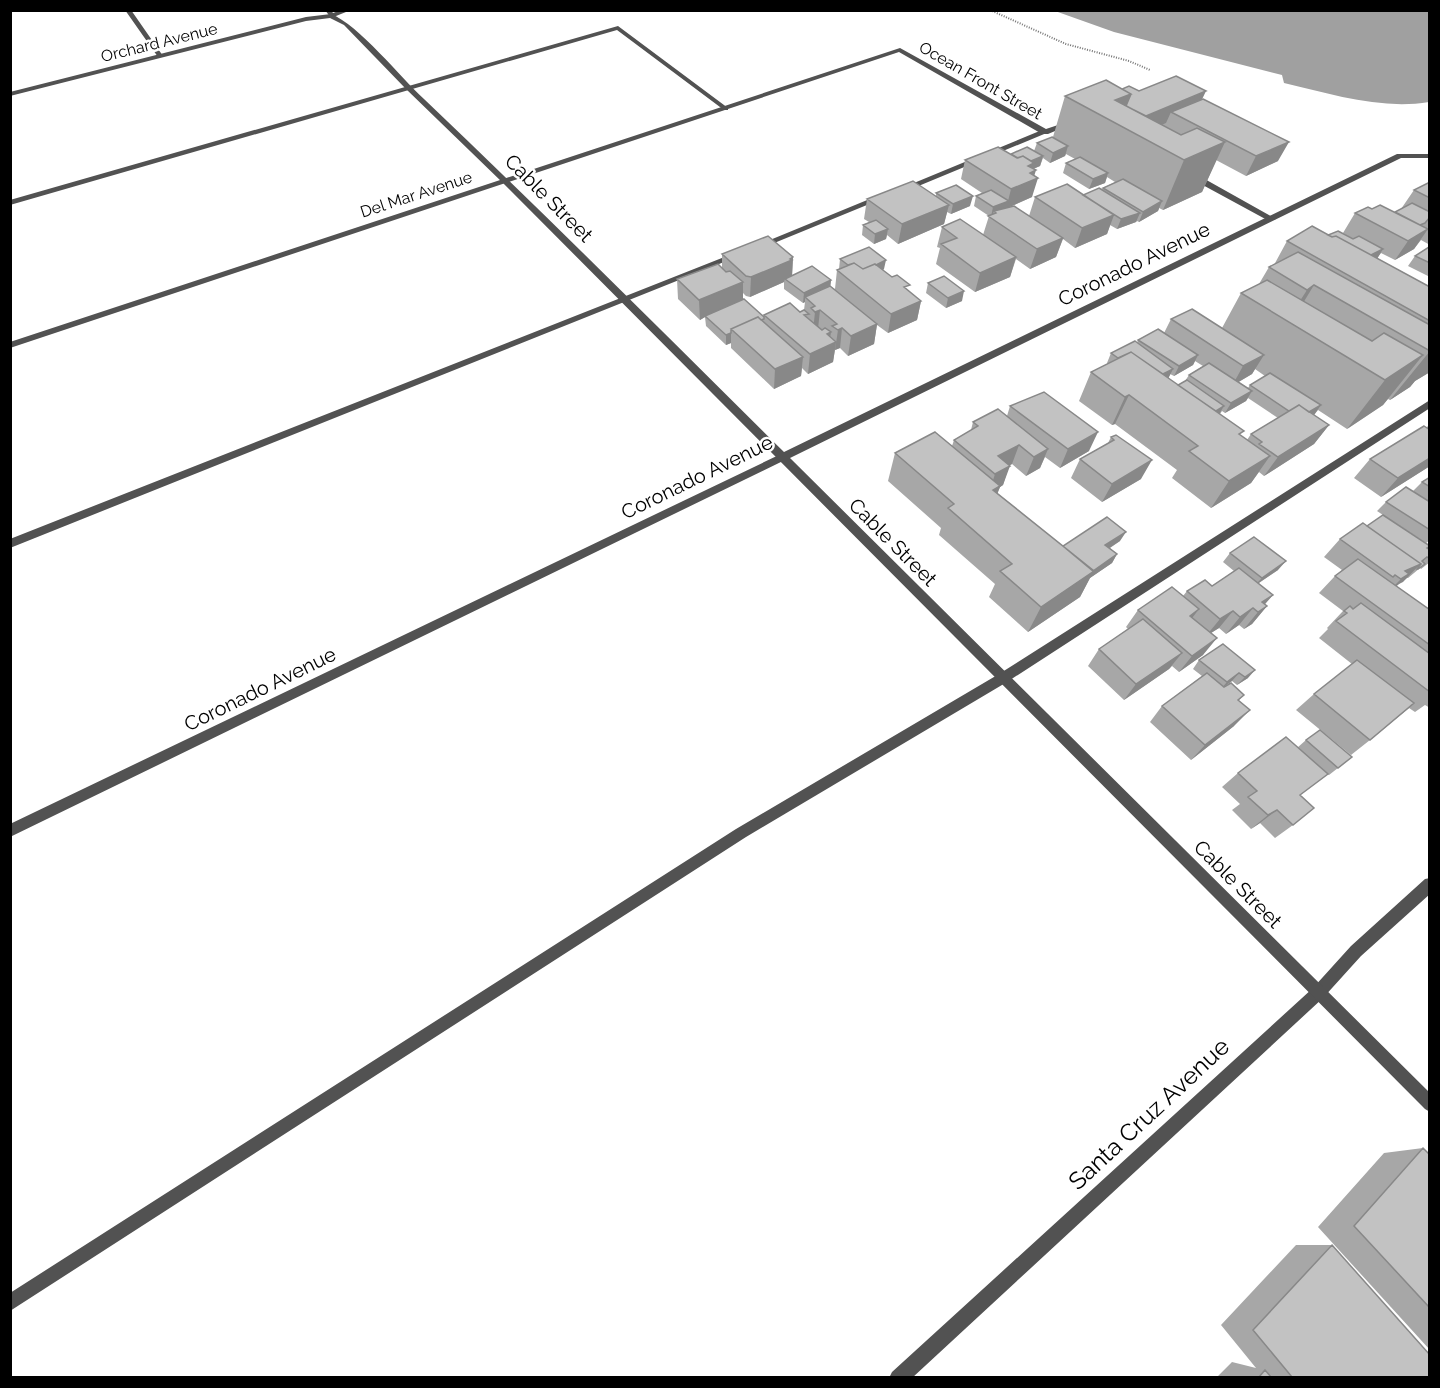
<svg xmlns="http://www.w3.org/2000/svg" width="1440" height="1388" viewBox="0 0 1440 1388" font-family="Raleway,sans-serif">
  <rect width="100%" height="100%" fill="#fff"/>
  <!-- water -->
  <path fill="#a0a0a0" d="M1055,11H1429V102C1381,110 1331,94 1284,83L1282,75L1114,32Z"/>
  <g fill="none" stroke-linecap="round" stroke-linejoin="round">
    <!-- path -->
    <path stroke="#747474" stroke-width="2" stroke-dasharray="1 1.5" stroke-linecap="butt" d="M990,10L1066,44L1129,61L1150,70"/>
    <!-- service -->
    <path fill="#525252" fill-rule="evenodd" d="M125,10H131L163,56L162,57H158Z
      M618,26L728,108V110H724L617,30L10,205V200Z
      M1042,130L1049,132L904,192L897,190Z
      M877,196L884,198L762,248L755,246Z
      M732,254L739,256L10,548V539Z
      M1430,400V408L1007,682L746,837L10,1311V1293L736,829L999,674Z"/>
    <!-- minor -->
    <path fill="#525252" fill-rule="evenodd" d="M325,10H331L333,13L341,10H351L331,18Z
      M900,48L1046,129L1070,121L1074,123L1048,134H1042L899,52L10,348V342Z
      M1188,173H1194L1276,219L1269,221L1188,177Z
      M781,454L785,456V460L10,837V824Z
      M1430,878V894L1361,956L1323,998L912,1378H889L892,1372L1313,988L1351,946L1425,879Z"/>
    <!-- tertiary -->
    <path fill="#525252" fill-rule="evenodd" d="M331,14C359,25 400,77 424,99C546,215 665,334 784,452L1397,154H1430V158H1401L790,458L1430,1093V1112L1425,1109L503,183L406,89L344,25L330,18L306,21L10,96V92L306,17Z"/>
  </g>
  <!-- wall -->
  <path fill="#a7a7a7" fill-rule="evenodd" d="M1122,89L1202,100L1278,161L1246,176L1216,160L1202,192L1163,210L1159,208L1158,211L1139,222L1137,221L1136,222L1117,229L1110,225L1107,234L1075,248L1063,239L1056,257L1030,269L1016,259L1010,277L975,292L936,264L940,248L937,247L942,227L983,235L989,216L974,206L976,196L982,193L961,179L965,160L1034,151L1037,143L1053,137L1065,96ZM1066,154L1075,159L1066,163L1063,173L1089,189L1105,183L1107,177L1115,182L1103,188L1102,190L1083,195L1035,197L1029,216L1010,207L1032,197L1034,175L1033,169L1040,166L1043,158L1050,163L1065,156Z
    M1430,180V245L1421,240L1414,249L1395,260L1381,253L1377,258L1430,287V372L1415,381L1410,387L1390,400L1388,399L1383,405L1347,429L1318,410L1314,415L1329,425L1314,444L1264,476L1259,472L1251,483L1211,508L1172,478L1177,470L1115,424L1112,425L1079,401L1091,372L1108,364L1107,363L1111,353L1137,343L1138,340L1164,333L1171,319L1222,328L1241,293L1259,284L1269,267L1274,265L1287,241L1329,235L1353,239L1343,233L1355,213L1372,209L1394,212L1401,209L1414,190L1428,183ZM1195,361L1203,366L1189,375L1185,381L1178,385L1168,378L1170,374L1174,376L1193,365ZM1255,369L1265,376L1250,385L1248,388L1238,382L1252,374ZM1248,398L1278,418L1251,434L1247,440L1241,436L1220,414L1222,411L1225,413L1246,401Z
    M936,193L970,206L951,214L947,212L944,224L898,244L887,235L886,239L874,244L862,235L863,225L869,222L864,219L867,199L936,196Z
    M1430,248V277L1408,266L1415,256Z
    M722,254L793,257L792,275L831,280L830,286L835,289L837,270L839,269L840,259L884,269L883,270L921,301L917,320L888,333L877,325L874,344L848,356L840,348L835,350L833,362L808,374L802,368L801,376L774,389L731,348V343L726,345L706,326L705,317L700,320L678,299L677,279L722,268ZM784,282V289L803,303L805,302L804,310L800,312L764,315V317L743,300V293L746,296L750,297Z
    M928,283L962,301L946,308L926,293Z
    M1010,406L1089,451L1060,468L1045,457L1040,468L1026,476L1012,464L1009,466L1003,485L1000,487L997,493L1063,546L1120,541L1110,548L1117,554L1112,563L1090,578L1080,597L1028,632L989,597L995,584L939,535L941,528L888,481L895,453L952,446L954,440L971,430L973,422L1007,416Z
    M1430,424V466L1381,497L1354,478L1370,459L1426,428Z
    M1116,435L1141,479L1102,502L1071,478L1080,459L1108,443L1111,437Z
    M1430,477V540L1426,543L1394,522L1427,549H1428L1430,548V562L1421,569L1420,568L1408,578H1407L1396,586L1430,610V708L1425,705L1415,712L1409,708L1370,740L1351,755L1296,710L1314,694L1352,664L1319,638L1328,629L1327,628L1343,611L1319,593L1335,576L1342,570L1324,557L1340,539L1367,526L1383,515L1377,511L1386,502L1413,491L1422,482Z
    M1230,553L1278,570L1259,583L1264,605L1267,606L1252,624L1244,629L1239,625L1226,634L1219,628L1211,633L1203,655L1179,672L1172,666L1169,669L1124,700L1088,666L1099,649L1128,629L1126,627L1138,610L1183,596L1187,591L1212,586L1234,571L1223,562Z
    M1223,644L1248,678L1237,685L1232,681L1223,687L1244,695L1239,700L1234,726L1191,760L1150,722L1162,706L1202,676L1193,669L1199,660Z
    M1306,740L1352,757L1329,775L1327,774L1300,795L1293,825L1275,838L1260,823L1251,829L1232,810L1240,804L1222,787L1238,773L1297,748Z
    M1423,1148L1430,1155V1350L1318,1227L1384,1153Z
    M1296,1245H1332L1430,1377H1217L1232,1362L1256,1368L1221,1325Z"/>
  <!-- shaded-wall -->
  <path fill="#888" d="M1206,91L1197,110L1171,112L1166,123L1138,135L1142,117Z
    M1131,94L1119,126L1115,100Z
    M1225,142L1202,192L1163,210L1184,160Z
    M1289,142L1278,161L1246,176L1256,156Z
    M1068,146L1065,156L1050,163L1053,153Z
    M1043,156L1040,166L1033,169L1036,170L1033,180L1038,178L1032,197L996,213L994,211L992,217H991L993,207L1008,201L1011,189L1027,163Z
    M1108,173L1105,183L1089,189L1093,179Z
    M973,196L970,206L951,214L953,204Z
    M1162,201L1158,211L1139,222L1143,212Z
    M949,205L944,224L898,244L902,224Z
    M1140,213L1136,222L1117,229L1121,219Z
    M1114,215L1107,234L1075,248L1082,228Z
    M888,229L886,239L874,244L875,234Z
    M1428,229L1414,249L1395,260L1408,241Z
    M1063,238L1056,257L1030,269L1037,249Z
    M1383,249L1377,259L1358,262Z
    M793,257L792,277L785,279L784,282L750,297L751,277Z
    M1016,257L1010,277L975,292L980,273Z
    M886,260L884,269L858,283L859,273Z
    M831,280L830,290L805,297V302L803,303L804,293Z
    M743,282V302L705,316V317L700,320L699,300Z
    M1314,285L1291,323L1287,321L1307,290Z
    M964,291L962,301L946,308L948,298Z
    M921,301L917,320L888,333L891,314Z
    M820,310L818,329L813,331L815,312Z
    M877,324L874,344L848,356L851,336Z
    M842,328L840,348L835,350L838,330Z
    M831,332L829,345L836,342L833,362L808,374L810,354L827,334Z
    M731,333V343L726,345V335Z
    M1430,351V372L1415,381L1410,387L1390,400Z
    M1198,355L1193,365L1174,376L1179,366Z
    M1264,355L1252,374L1232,386L1243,366Z
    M1423,355L1383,405L1347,429L1385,380Z
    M803,357L801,376L774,389L775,369Z
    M1173,369L1168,379L1150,380Z
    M1252,391L1246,401L1225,413L1231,403Z
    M1129,395L1115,424L1112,425L1125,397Z
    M1321,405L1314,415L1300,418Z
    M1224,406L1218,416L1205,418Z
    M1329,425L1314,444L1264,476L1278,457Z
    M1098,432L1089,451L1060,468L1068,449Z
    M1019,445L1012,464L994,473L998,456Z
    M1048,449L1040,468L1026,476L1034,457Z
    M1270,456L1251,483L1211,508L1229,481Z
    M1430,458V466L1381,497L1398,478Z
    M1152,460L1141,479L1102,502L1112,484Z
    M1010,466L1003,485L1000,487L990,513L989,493L995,474Z
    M1126,532L1120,541L1100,554L1105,545Z
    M1117,554L1112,563L1090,578L1080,597L1028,632L1041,607Z
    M1427,557L1403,582L1399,584L1391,591L1383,597L1401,579L1405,571Z
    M1286,561L1278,570L1254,586L1262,578Z
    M1273,595L1258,612L1267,606L1252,624L1244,629L1258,612L1262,602Z
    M1253,608L1239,625L1226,634L1240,617Z
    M1199,609L1186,626L1190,616Z
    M1233,611L1219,628L1206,636L1220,619Z
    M1217,638L1203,655L1179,672L1192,656Z
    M1182,653L1169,669L1124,700L1136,684Z
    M1255,670L1248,678L1237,685L1245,677Z
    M1239,673L1232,681L1220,690L1227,682Z
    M1250,710L1234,726L1191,760L1205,745Z
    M1277,810L1260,823L1251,829L1268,815Z"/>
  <!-- building -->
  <path fill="#c2c2c2" stroke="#888" stroke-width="1.5" d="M1176,76L1206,91L1146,116L1126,106L1131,94L1122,89L1129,86L1139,91Z
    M1106,80L1131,94L1115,100L1181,135L1197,128L1225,142L1184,160L1065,96Z
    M1203,99L1289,142L1256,156L1171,112Z
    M1052,137L1068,146L1053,153L1037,143Z
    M998,147L1017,158L1023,156L1034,163L1028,166L1036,170L1030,173L1038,178L1011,189L965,160Z
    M1027,147L1043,156L1031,161L1023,156L1018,158L1011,154Z
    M1080,157L1108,173L1093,179L1066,163Z
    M1123,179L1162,201L1143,212L1103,188Z
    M913,181L949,205L902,224L867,199Z
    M1430,182V198L1414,190Z
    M1067,184L1114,215L1082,228L1035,197Z
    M956,185L973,196L953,204L936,193Z
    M1099,188L1140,213L1121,219L1083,195Z
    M991,190L1009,201L993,207L976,196Z
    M1412,203L1430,212V217L1425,223L1420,225L1395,212Z
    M1380,205L1428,229L1408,241L1355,213L1368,207L1372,209Z
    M1014,206L1063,238L1037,249L988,216L996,213L994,211Z
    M960,219L1016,257L980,273L941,244L957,238L942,227Z
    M876,220L888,229L875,234L863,225Z
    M1312,226L1332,237L1336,236L1430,287V321L1287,241Z
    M1338,231L1353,239L1359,236L1383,249L1371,255L1336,236L1332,237L1328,235Z
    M768,236L793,257L790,259L792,260L751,277L746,276L722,254Z
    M869,247L886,260L876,265L875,264L863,269L854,263L848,265L840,259Z
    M1429,247L1430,248V263L1415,256Z
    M1298,252L1430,325V351L1314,285L1307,290L1269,267Z
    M854,263L863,269L875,264L892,277L897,275L910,285L904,287L921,301L891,314L837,270Z
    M718,264L726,272L730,271L743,282L699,300L677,279Z
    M812,266L831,280L804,293L785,279Z
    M944,276L964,291L948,298L928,283Z
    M1267,280L1372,341L1384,333L1423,355L1385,380L1241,293Z
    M830,286L877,324L851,336L842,328L838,330L832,326L837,324L820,310L815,312L811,308L815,306L805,297Z
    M744,299L764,317V319L761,320L758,317L731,329V333L726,335L705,316Z
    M790,303L800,312L804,310L809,314L804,315L822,330L825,328L831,332L827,334L836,342L810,354L764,315Z
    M1192,309L1264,355L1243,366L1171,319Z
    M758,317L803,357L775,369L731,329Z
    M1158,329L1198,355L1179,366L1138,340Z
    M1135,341L1173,369L1163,374L1131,352L1118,358L1111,353Z
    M1131,352L1244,431L1239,434L1270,456L1229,481L1189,451L1198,446L1129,395L1125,397L1091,372Z
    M1209,363L1252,391L1231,403L1189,375Z
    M1270,373L1321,405L1309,412L1299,405L1289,411L1250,385Z
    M1187,380L1224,406L1216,411L1178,385Z
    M1044,392L1098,432L1068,449L1010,406Z
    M1299,405L1329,425L1278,457L1259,444L1262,442L1251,434Z
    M998,409L1048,449L1034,457L1019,445L998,456L1010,466L995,474L954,440L978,426L973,422Z
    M1424,426L1430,430V458L1398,478L1370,459Z
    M935,432L1000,486L993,490L1094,571L1041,607L1000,571L1012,564L948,508L954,504L895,453Z
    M1116,435L1152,460L1112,484L1080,459L1114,440L1111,437Z
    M1430,477V487L1422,482Z
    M1406,487L1430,502V530L1386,502Z
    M1383,515L1430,546L1427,548L1430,550V559L1427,557L1422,561L1425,564L1418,569H1417L1421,564L1367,526Z
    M1107,517L1126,532L1105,545L1117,554L1093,571L1063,546Z
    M1363,523L1421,564L1405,571L1409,574L1401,579L1395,575L1393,577L1340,539Z
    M1254,537L1286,561L1262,578L1230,553Z
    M1358,559L1430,610V645L1335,576Z
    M1239,568L1273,595L1262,602L1267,606L1258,612L1253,608L1240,617L1233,611L1220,619L1187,591L1205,580L1212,586Z
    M1172,587L1199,609L1190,616L1217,638L1192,656L1138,610Z
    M1361,603L1430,654V692L1336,621L1347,613L1344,611L1350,606L1353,609Z
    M1143,619L1182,653L1136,684L1099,649Z
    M1223,644L1255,670L1245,677L1239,673L1227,682L1199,660Z
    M1357,660L1414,703L1370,740L1314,694Z
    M1207,673L1224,687L1231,683L1244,695L1238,700L1250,710L1205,745L1162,706Z
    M1320,730L1352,757L1338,768L1306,740Z
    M1286,737L1328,774L1300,795L1314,808L1293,825L1277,810L1268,815L1248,797L1257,791L1238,773Z
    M1423,1148L1430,1155V1308L1354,1226Z
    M1332,1245L1430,1355V1377H1292L1253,1330Z
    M1265,1370L1271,1377H1259Z"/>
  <g text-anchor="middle" stroke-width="5" stroke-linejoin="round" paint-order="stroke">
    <!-- far-street labels -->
    <g font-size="16" fill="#000" stroke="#fff">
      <text transform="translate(159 42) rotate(-14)" y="6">Orchard Avenue</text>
      <text transform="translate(981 80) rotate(30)" y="6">Ocean Front Street</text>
      <text transform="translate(416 194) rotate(-18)" y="6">Del Mar Avenue</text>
    </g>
    <!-- street labels -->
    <g font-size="20" fill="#000" stroke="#fff">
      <text transform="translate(549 198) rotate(45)" y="7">Cable Street</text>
      <text transform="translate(1134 264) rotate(-26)" y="7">Coronado Avenue</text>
      <text transform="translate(697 477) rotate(-26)" y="7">Coronado Avenue</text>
      <text transform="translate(893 542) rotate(45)" y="7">Cable Street</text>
      <text transform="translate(260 689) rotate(-26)" y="7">Coronado Avenue</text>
      <text transform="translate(1238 884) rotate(45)" y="7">Cable Street</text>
    </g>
    <!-- near-street labels -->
    <g font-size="24" fill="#000" stroke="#fff">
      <text transform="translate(1149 1114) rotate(-43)" y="8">Santa Cruz Avenue</text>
    </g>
  </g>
  <!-- border -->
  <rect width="1440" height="1388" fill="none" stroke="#000000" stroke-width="24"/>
</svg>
